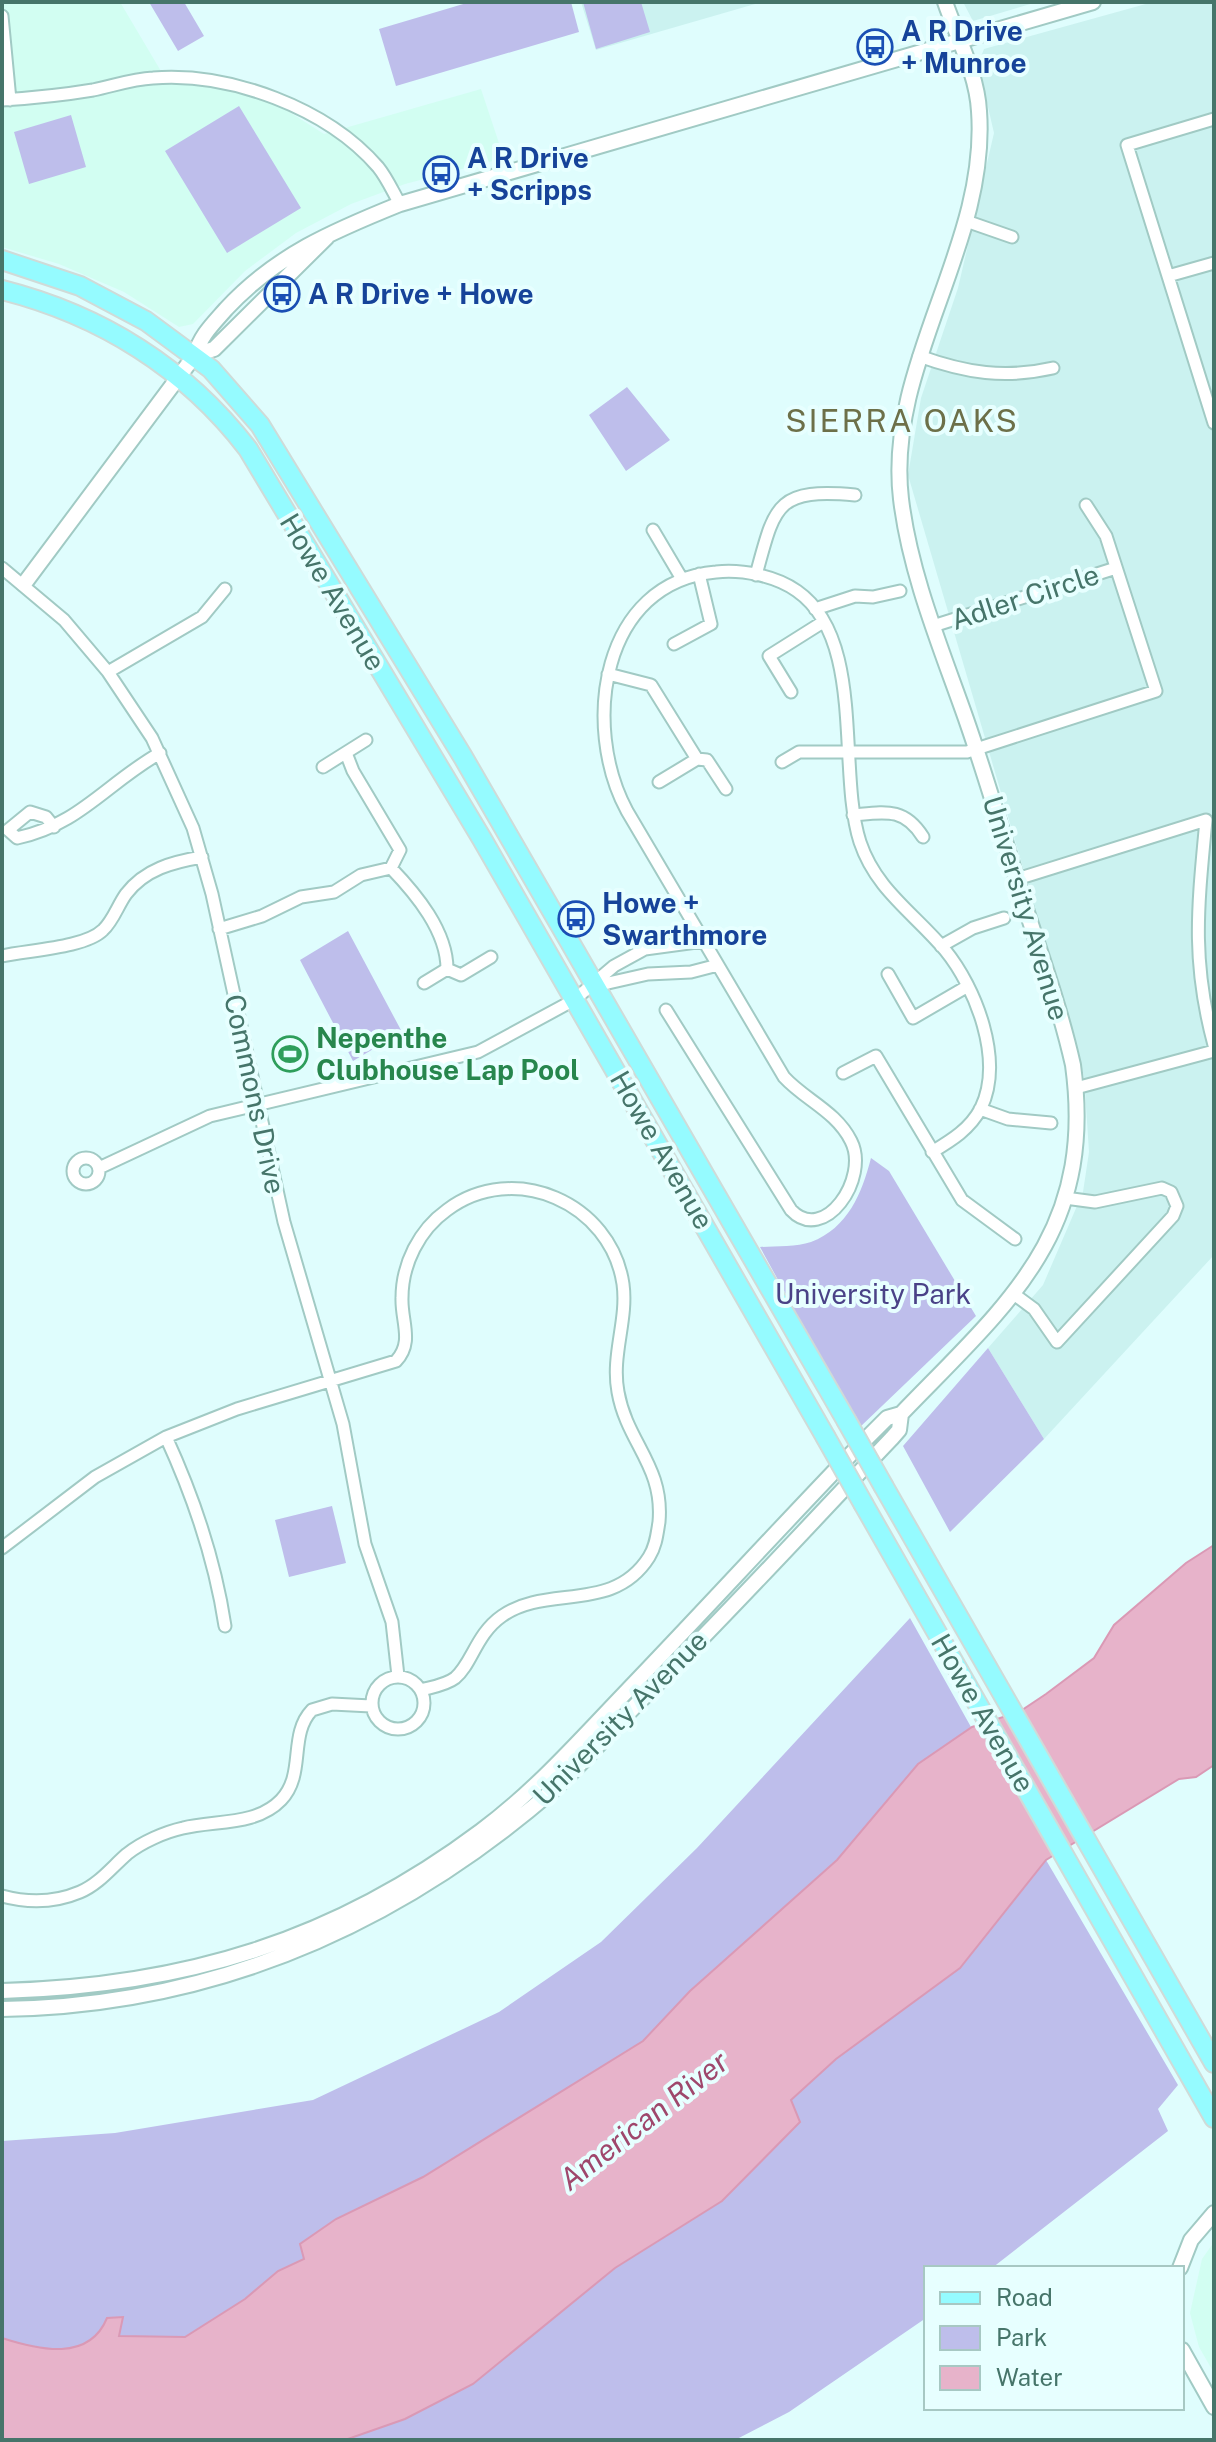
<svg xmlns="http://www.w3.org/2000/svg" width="1216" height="2442" viewBox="0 0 1216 2442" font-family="'Public Sans',sans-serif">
  <rect width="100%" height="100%" fill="#dffdfd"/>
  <!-- residential -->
  <path fill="#cbf2f0" d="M581,2H762L596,50Z
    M963,2H1037L973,21Z
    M1153,2H1214V1255L1044,1439L988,1348L1043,1285L1083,1192L1089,1152L1084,1076L908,475L921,398L958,288L994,133L978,64L984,49Z"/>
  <!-- commercial -->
  <path fill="#d2fef2" d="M2,2H120L168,83L213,85L251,95L283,108L324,134L481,89L504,158L405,184L351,204L296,233L245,271L193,324L179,327L124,292L59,264L2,247Z
    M1214,2242V2373L1199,2347L1190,2313L1202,2259Z"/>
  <!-- green -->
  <path fill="#bebeeb" d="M149,2H184L204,36L178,51Z
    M470,2H571L579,32L396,86L379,29Z
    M583,2H641L650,32L596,49Z
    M239,106L301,208L227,253L165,151Z
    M71,115L86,167L29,184L14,132Z
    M627,387L670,440L626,471L589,415Z
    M348,931L402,1032L353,1061L300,960Z
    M871,1158L889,1171L976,1316L859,1428L760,1247C775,1246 796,1247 811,1242C848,1228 862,1193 871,1158Z
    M988,1348L1044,1439L950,1532L903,1446Z
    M332,1506L346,1563L289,1577L275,1520Z
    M910,1618L971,1727L918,1764L837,1860L690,1991L643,2041L423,2177L336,2219L300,2244L305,2259C264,2278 225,2322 186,2336C168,2342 137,2336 118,2336L122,2317L107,2318C89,2362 39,2350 2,2338V2141L115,2133L313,2100L499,2012L601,1942L697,1848Z
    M1046,1860L1178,2085L1158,2109L1168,2131L992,2268H926V2318L789,2412L735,2440H345L405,2419L615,2268L722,2201L791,2100L836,2059L960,1968Z"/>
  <!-- water -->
  <path fill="#e7b3ca" stroke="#da99b5" stroke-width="2" d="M1214,1545V1765L1196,1777L1179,1779L1046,1860L960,1968L836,2059L791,2100L800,2122L722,2201L615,2268L473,2384L405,2419L345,2440H2V2338C39,2350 89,2362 107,2318L123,2317L119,2336L185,2337L245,2299L278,2271L304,2259L300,2244L336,2219L423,2177L643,2041L690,1991L837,1860L918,1764L972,1727L1019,1712L1046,1694L1094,1658L1114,1625L1186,1563Z"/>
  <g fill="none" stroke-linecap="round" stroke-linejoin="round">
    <defs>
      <path id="minor" d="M2,16L10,100
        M2,100C33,98 63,95 93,90C113,86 132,79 153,78C230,72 327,108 378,167C387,178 393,192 400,204
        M1214,119L1127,145L1214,423
        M966,221L1012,237
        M1168,276L1214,263
        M919,356C966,373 1005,379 1053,368
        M653,530L682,579
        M2,568L64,620L108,672L152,738L193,828L212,894L284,1222L343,1424L365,1544L392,1622L398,1676
        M756,575C775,505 776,488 855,495
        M815,609L855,596L873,597L900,591
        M933,626L1116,568
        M674,644L711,624L699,574
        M108,672L202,617L225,589
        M608,674L651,685L697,759
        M791,692L769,656L823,622
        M346,753L353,771L400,850L391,868
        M782,762L799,752H967L1156,691L1106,536L1086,505
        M323,767L366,740
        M659,782L697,759L707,760L726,789
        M853,815C885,812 904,807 923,837
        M54,827L46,817L30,812L8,830L17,838C79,825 107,783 160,753
        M1017,879L1206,820C1198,906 1191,960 1214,1045
        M219,929L262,916L301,897L334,892L361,875L391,868C416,894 447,931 447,969L424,983
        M941,946L973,928L1004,918
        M2,956C28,950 85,948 103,930C113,921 118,905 126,894C145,869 173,862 202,857
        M447,969L461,975L491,957
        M888,974L913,1018L968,986
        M595,986L648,974L691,972L718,965
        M666,1010L791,1210C824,1245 870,1178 851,1141C836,1111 805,1100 784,1077L627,811C581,726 601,582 716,572C742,569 776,576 797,591C866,639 837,771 860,842C876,890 914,913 945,950C976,988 1004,1060 981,1108C970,1129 952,1140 932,1152
        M843,1073L876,1056L962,1200L1015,1239
        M1076,1088L1214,1051
        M980,1109L1008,1119L1051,1123
        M73 1171a13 13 0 1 1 26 0a13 13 0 1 1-26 0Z
        M99,1168L210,1116L478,1052L574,1000L614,966L645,949L704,941
        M1015,1295L1034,1309L1057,1342L1173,1216L1177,1206L1171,1192L1162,1188L1095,1202L1065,1198
        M166,1437C194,1498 215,1560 225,1626
        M2,1548L95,1477L166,1437L237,1409L396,1361C414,1342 401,1321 402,1298C402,1264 419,1230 447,1210C514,1160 611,1203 623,1284C628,1320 611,1355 618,1392C627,1443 664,1466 659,1522C657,1534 656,1546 649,1557C613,1614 547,1584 502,1616C476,1634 472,1664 455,1678C446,1685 432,1687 421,1690
        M372 1703a26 26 0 1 1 52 0a26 26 0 1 1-52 0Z
        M2,1896C28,1903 54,1903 80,1892C99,1884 112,1867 127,1854C142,1842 165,1832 183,1828C215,1820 256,1826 281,1800C306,1774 288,1735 312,1710L332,1704L371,1706"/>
      <path id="tertiary" d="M195,355L214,349L327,237
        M24,584L195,355C201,335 212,325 226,309C276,255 333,231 400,204L1093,2
        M2,1991C184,1986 334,1941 481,1831C535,1791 578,1742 625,1693C700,1615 774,1534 849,1456L887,1418L901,1414C1007,1304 1096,1234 1073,1065C1061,1012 1043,961 1026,909C1006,845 988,782 966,719C941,648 910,574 901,499C885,364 989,246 979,111C977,74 957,37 945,2
        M2,2009C212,2006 393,1928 552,1791C584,1763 611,1730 641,1700C727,1615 809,1525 892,1438L899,1430L901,1414
        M1180,2268L1191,2240L1214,2213
        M1182,2350L1214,2407"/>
      <path id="primary" d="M2,260L80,286L146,321L211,369L260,425L463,757L846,1420
        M2,290C101,315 186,368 248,449L482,839L825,1436
        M884,1487L1214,2063
        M864,1505L1214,2118"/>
    </defs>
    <!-- minor casing -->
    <use href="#minor" stroke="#a1cac4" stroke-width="15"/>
    <!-- tertiary casing -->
    <use href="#tertiary" stroke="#a1cac4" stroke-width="18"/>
    <!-- primary casing -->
    <use href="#primary" stroke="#cfdbd8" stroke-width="22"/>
    <!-- minor -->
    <use href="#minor" stroke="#fff" stroke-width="11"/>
    <!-- tertiary -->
    <use href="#tertiary" stroke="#fff" stroke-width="14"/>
    <!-- primary -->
    <use href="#primary" stroke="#95fbff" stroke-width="18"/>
    <defs>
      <path id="primary-bridge" d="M846,1420L884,1487
        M825,1436L864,1505"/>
    </defs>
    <!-- primary-bridge casing -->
    <use href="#primary-bridge" stroke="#cfdbd8" stroke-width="22" stroke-linecap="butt"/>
    <!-- primary-bridge -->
    <use href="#primary-bridge" stroke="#95fbff" stroke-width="18"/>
  </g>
  <!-- icons -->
  <defs>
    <symbol id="bus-ring" viewBox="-11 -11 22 22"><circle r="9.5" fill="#e7ffff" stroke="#1a4fb4" stroke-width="1.5"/><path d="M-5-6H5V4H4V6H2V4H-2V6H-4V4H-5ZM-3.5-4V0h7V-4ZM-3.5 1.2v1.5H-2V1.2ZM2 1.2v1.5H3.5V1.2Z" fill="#1a4fb4"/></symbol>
    <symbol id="stadium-ring" viewBox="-11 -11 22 22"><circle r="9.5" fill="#e7ffff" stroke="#2e9e5b" stroke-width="1.5"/><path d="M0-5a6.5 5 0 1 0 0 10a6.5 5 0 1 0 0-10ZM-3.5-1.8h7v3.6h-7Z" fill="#2e9e5b"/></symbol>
  </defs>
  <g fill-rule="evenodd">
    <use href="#bus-ring" x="855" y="27" width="40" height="40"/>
    <use href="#bus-ring" x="421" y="154" width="40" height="40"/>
    <use href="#bus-ring" x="262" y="274" width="40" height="40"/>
    <use href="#bus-ring" x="556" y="899" width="40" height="40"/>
    <use href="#stadium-ring" x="270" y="1034" width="40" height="40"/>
  </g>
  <g text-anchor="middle" stroke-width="8" stroke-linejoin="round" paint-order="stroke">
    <!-- transit labels -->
    <g font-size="28" font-weight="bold" fill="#164399" stroke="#e7ffff" text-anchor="start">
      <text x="901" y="41">A R Drive<tspan x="901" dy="32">+ Munroe</tspan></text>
      <text x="467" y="168">A R Drive<tspan x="467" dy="32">+ Scripps</tspan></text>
      <text x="308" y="304">A R Drive + Howe</text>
      <text x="602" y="913">Howe +<tspan x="602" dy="32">Swarthmore</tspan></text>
    </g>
    <!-- street labels -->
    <g font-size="28" fill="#46756a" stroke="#e7ffff">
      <text transform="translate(333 592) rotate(59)" y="10">Howe Avenue</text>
      <text transform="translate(1025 597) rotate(-18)" y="10">Adler Circle</text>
      <text transform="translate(1026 908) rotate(73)" y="10">University Avenue</text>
      <text transform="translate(255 1094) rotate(78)" y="10">Commons Drive</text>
      <text transform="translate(662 1150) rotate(60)" y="10">Howe Avenue</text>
      <text transform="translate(983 1713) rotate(60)" y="10">Howe Avenue</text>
      <text transform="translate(620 1718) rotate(-45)" y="10">University Avenue</text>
    </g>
    <!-- leisure labels -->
    <g font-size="28" font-weight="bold" fill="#27864d" stroke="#e7ffff" text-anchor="start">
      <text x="316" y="1048">Nepenthe<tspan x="316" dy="32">Clubhouse Lap Pool</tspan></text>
    </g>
    <!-- park labels -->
    <g font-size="28" fill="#4a4287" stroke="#e7ffff">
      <text x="873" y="1304">University Park</text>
    </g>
    <!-- water labels -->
    <g font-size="30" font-style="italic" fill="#9f476c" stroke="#e7ffff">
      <text transform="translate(644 2121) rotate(-38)" y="10">American River</text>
    </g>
    <!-- quarter labels -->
    <g font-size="32" letter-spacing="2" fill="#6d7049" stroke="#e7ffff">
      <text x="902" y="432">SIERRA OAKS</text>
    </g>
  </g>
  <!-- border -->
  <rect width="1216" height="2442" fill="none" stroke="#46756a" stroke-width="8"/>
  <!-- legend -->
  <rect x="924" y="2266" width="260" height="144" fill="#e7ffff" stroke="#a7c8c3" stroke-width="2"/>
  <rect x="940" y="2292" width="40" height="12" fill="#95fbff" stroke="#a7c8c3" stroke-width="2"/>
  <text x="996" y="2306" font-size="24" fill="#46756a">Road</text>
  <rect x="940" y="2326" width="40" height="24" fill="#bebeeb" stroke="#a7c8c3" stroke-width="2"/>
  <text x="996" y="2346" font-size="24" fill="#46756a">Park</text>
  <rect x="940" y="2366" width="40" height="24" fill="#e7b3ca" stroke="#a7c8c3" stroke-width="2"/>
  <text x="996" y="2386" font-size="24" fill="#46756a">Water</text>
</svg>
